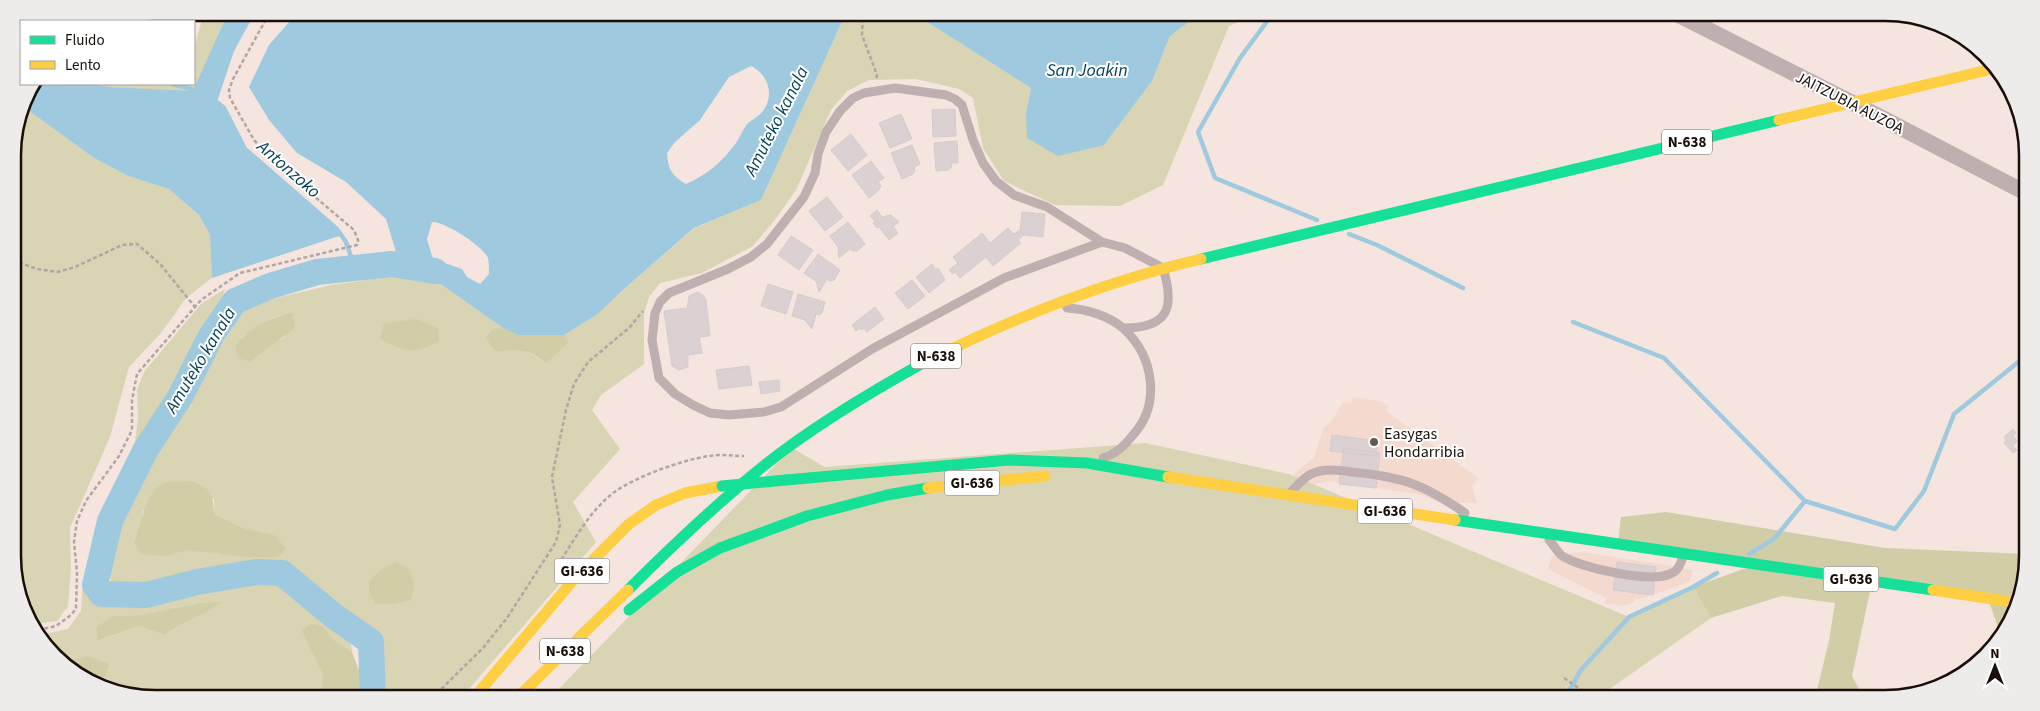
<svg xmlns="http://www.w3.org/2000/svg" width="2040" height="711" viewBox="0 0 2040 711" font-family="'Source Sans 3',sans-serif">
  <rect width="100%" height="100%" fill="#f5e5de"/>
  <!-- built -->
  <path fill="#f3d9ce" d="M1352,397L1380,401L1389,406L1386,411L1478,478L1472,486L1477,503L1440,502L1418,494L1328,481L1316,484L1289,479L1314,457L1324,427L1331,422L1343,402L1351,403Z
    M1582,552L1665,565L1693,570L1689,582L1641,599L1635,598V602L1624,606L1605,603L1606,598L1548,569L1552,556Z"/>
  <!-- green -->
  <path fill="#d9d4b3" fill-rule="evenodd" d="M204,13H228L194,92L109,87L92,84H194V48Z
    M846,13H913L1031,88L1026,113L1104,145L1152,81L1170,36L1201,13H1258L1229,26L1163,185L1120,206L1055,205L1004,181L983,148L973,98L959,89L916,79L869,80L847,91L831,110L796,190L777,217L753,246L702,273L660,283L649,297L644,314V364L601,395L592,410L620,449L573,502L596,542L461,698H387L373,635L286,566L246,563L148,586L112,585L108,569L118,534L137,487L194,387L247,305L331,285L403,275L442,285L503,328L493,330L495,351C520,351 526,347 546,364L569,342L564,335L598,314L624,289L695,228L761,200ZM292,312L285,337L269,346L251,362L242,337L273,318ZM214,499V514L244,528L275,535L278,557L221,554L134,542L141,526L143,511Z
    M24,103L32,113L94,158L128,176L169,189L199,215L210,235L212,278L186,298L161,333L129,367L110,437L70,528L71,570L68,606L57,621L35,624L15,584L13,145Z
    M225,289L223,296L158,414L134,451L138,418L137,390L144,372L201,304Z
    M1145,443L1289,474L1629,617L1693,587L1711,618L1608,690L1613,698H550L792,448L825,467Z
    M267,578L293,588L350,636L352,652L334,640L322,626L303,631L323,675L320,698H155L109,691L97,682L105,677L87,656L65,661L48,650L40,635L68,629L81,611L83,581L88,582L100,604H139ZM221,602C203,615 182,623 164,635L139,626L98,641L113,616L141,615Z"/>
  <!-- forest -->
  <path fill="#d1cda7" d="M292,312L295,328C281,340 266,348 251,362L238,358L235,347C248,327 270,319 292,312Z
    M417,319L438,328L439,341C413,355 405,351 380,339L384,323Z
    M503,328L519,335H564L569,342L546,364C529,347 517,351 495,351L486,338L493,329Z
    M191,481C211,488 213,494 214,514L244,528L275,535L286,549L278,557H248L187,550L165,556L141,554L134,542C142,524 145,488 167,482C175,481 184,482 191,481Z
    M1666,512L1885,548L2027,554L2020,602L1999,630L1988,599L1872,582L1852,676L1864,698H1815L1829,641L1835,603L1782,596L1711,618L1693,587L1755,565L1618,544L1621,517Z
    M396,562L410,570L414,585L411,600L394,604H376L369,592V582L380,570Z
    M222,602C204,615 183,622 164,635L139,626L97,641V627L113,616L141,615L203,603Z
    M310,624L322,626L334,640L352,652L361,676L364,698H320L323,675L302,631Z
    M87,656L109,664L105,677L97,682L65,661Z"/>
  <!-- water -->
  <path fill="#9ec9df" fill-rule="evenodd" d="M228,13H255L234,51L217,102L224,108L245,149L337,229L342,235L212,278L210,235L199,215L169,189L128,176L94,158L32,113L24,103L27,92L34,84H92L109,87L193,91Z
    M297,13V12L846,13L761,200L694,228L624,289L598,314L564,335H518L503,328L442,285L403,275L386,219L346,182L297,153L269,120L249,87L269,45ZM751,66C768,74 775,95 763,111C759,116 753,119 748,123C743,129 740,137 736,143C722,162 708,174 686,184C672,176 668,169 667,153L675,142L700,120L729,77ZM432,222C444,221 483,246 488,258C489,263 489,270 489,274L480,284L467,277L462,269L433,259L427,239Z
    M913,13H1201L1170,36L1152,81L1104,145L1058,156L1027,138L1026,113L1031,88Z"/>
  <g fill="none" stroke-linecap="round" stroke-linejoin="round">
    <!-- stream -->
    <path stroke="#9ec9df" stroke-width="4.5" d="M1274,12L1240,58L1198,132L1215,178L1317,220
      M173,84L198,91
      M218,103L224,108L245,149L337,229L346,242L355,268
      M1349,234L1377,245L1463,288
      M1573,322L1664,358L1805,501
      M1749,554L1774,539L1805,501L1895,529L1924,491L1954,414L2027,355
      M1565,698L1581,670L1629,617L1693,587L1717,573"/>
    <!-- river -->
    <path stroke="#9ec9df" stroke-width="26" d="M373,698L371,642L334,616L282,573L256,572L197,582L146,595L102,594L95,585L110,521L146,449L180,397L211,336L235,301L270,286L317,272L392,264L435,271"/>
  </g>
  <!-- building -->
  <path fill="#dbd1d3" stroke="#d5cbce" d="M955,109L956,136L933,137L932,110Z
    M901,114L912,139L890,148L879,123Z
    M851,134L867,155L848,171L831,150Z
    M957,141L958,163H951L952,167L948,170L936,171L934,143Z
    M912,145L920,164L914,167L915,171L913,174L902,179L891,153Z
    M871,161L884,178L878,182L881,186L879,190L869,198L852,175Z
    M827,197L843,217L825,231L809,211Z
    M877,210L882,217L891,215L899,222L893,226L898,233L889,240L879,227L877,228L873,223L875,221L870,216Z
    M1022,212L1045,214L1043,237L1024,235L1020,230Z
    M848,222L865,244L857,251H853L850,249L839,258L838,247L830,236Z
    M1008,228L1014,234L1020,230L1024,235L1018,240L1021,243L993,266L986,257L960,278L955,272L953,274L949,270L958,263L953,257L982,233L990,243Z
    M791,236L813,250L799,270L778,255Z
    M818,254L840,270L834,280L830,281L827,279L819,292L816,281L804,273Z
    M932,264L936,270L938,268L945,280L929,293L916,277Z
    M912,280L925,296L908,309L895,293Z
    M768,284L793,292L786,314L761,306Z
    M698,292L704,296L706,300L710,336L699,337L702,353L688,355V367L679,370L672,366L664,311L687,308L689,296Z
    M798,294L825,302L822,313L819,315L816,314L812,329L805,320L792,316Z
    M875,307L884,319L867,332L864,328L862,330L860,328L856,331L852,325Z
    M749,366L752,385L719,389L716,370Z
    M2027,369V387L2018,378Z
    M779,380L780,391L761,394L759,382Z
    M2013,429L2016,433L2013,436L2017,441L2013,446L2017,450L2013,453L2004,443L2006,440L2004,437Z
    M1332,435L1378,441L1376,456L1330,451Z
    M1344,448L1380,453L1376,488L1339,484Z
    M1617,562L1656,567L1653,595L1613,590Z
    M686,691L696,698H680Z"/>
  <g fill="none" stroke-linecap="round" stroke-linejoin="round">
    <!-- path -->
    <path stroke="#b4a5a5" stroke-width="2.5" stroke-dasharray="4 2.5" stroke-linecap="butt" d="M863,12L862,35L877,75L876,79
      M13,260L37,269L58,272L75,267L122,245L137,244L160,264L195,307
      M558,565C572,543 586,518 605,500C624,480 681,460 709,456C721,454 732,456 744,456
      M38,630L56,626L71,615L76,609L77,572L74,542L77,521L86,501L119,456L132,430V400L137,374L201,300L240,273L357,245L358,240L354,230L275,163L254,140L230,98L229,90L233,79L270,12
      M1564,678L1593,698
      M432,698L483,648L507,618L556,542L560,525L552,477L566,410L574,384L588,362L629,328L643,311"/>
    <!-- lane -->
    <path stroke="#c0afb1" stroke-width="9" d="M1102,242L1047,207L1014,195L996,181L983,163L973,140L962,105L955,99L946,95L895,88L864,93L853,98L840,111L826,132L818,154L815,173L804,197L767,244L751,257L728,269L669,293L660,302L655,313L652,340L659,378L675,394L693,405L710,413L729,415L764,412L781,407L872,349L1004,278L1102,242L1125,248L1163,268C1175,307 1169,328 1124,328
      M1067,308C1086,309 1110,316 1124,329C1154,357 1161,404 1133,435C1124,446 1116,454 1103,458
      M1291,492C1297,486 1303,478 1311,474C1324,468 1338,470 1352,472C1403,477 1423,484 1465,513
      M1549,540C1554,545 1558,554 1564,557C1584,568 1649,583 1670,574C1678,571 1680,565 1683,557"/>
    <!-- street -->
    <path stroke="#c0afb1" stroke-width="16" d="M1673,12L1886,120L2026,193"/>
    <!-- fast -->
    <path stroke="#16e098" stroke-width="11" d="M1201,259L1779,120
      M786,480L1009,460L1087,463L1168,477
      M1455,520L1933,590
      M628,590C672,546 717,503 766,464C815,425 869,393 923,363
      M629,610L677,572L720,548L807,516L887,495L928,488"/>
    <!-- slow -->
    <path stroke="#ffcf43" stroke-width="11" d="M1779,120L1996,68
      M923,363C1012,318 1104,282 1201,259
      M1168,477L1455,520
      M928,488L1045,476
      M1933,590L2019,603
      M474,698L575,578L629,524L656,505L685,493L722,486
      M517,698L628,590"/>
    <!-- fast-bridge -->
    <path stroke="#16e098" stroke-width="11" d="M722,486L786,480"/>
  </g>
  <!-- markers -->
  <circle fill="#665954" stroke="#fff" stroke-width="2" cx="1374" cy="442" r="5"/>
  <g text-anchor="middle" stroke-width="4" stroke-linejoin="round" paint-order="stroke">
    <!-- shield labels -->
    <g fill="#fff" stroke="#5e5653" stroke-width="1">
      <rect x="1662" y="129.5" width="50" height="25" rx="4"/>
      <rect x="911" y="343.5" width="50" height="25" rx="4"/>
      <rect x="944.5" y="470.5" width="55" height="25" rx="4"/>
      <rect x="1357.5" y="498.5" width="55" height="25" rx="4"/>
      <rect x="554.5" y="558.5" width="55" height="25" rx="4"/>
      <rect x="1823.5" y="566.5" width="55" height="25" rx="4"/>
      <rect x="540" y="638.5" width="50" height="25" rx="4"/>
    </g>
    <g font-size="15" font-weight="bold" fill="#190e09">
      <text x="1687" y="147">N-638</text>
      <text x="936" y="361">N-638</text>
      <text x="972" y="488">GI-636</text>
      <text x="1385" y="516">GI-636</text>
      <text x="582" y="576">GI-636</text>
      <text x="1851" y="584">GI-636</text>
      <text x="565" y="656">N-638</text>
    </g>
    <!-- street labels -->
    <g font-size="16" fill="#190e09" stroke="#fff">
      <text transform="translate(1850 102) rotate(27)" y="6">JAITZUBIA AUZOA</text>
    </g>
    <!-- poi labels -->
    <g font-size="16" fill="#190e09" stroke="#fff" text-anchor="start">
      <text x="1384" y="439">Easygas<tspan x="1384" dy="18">Hondarribia</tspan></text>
    </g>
    <!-- water labels -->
    <g font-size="18" font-style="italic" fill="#003d54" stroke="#fff">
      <text x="1087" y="76">San Joakin</text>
      <text transform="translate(776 121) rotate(-63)" y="6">Amuteko kanala</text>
      <text transform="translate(289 169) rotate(41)" y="6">Antonzoko</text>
      <text transform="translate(200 360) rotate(-59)" y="6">Amuteko kanala</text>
    </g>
  </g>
  <!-- crop -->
  <path d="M0 0H2040V711H0ZM155 21H1885A134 134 0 0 1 2019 155V556A134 134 0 0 1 1885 690H155A134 134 0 0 1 21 556V155A134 134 0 0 1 155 21Z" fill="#edeceb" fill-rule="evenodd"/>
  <path fill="none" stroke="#190e09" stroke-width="2.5" d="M155 21H1885A134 134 0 0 1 2019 155V556A134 134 0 0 1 1885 690H155A134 134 0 0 1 21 556V155A134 134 0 0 1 155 21Z"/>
  <!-- legend -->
  <rect x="20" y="20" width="175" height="65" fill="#ffffff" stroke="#a39f9d"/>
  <rect x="30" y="36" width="25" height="8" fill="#16e098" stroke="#a39f9d"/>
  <text x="65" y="45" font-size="15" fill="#190e09">Fluido</text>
  <rect x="30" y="61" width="25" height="8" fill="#ffcf43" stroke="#a39f9d"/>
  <text x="65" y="70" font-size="15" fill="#190e09">Lento</text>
  <!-- north arrow -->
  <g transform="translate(1995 666)" stroke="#ffffff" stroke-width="4" paint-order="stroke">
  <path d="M0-4L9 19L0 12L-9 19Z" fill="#190e09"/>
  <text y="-8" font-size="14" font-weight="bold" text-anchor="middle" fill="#190e09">N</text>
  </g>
</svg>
